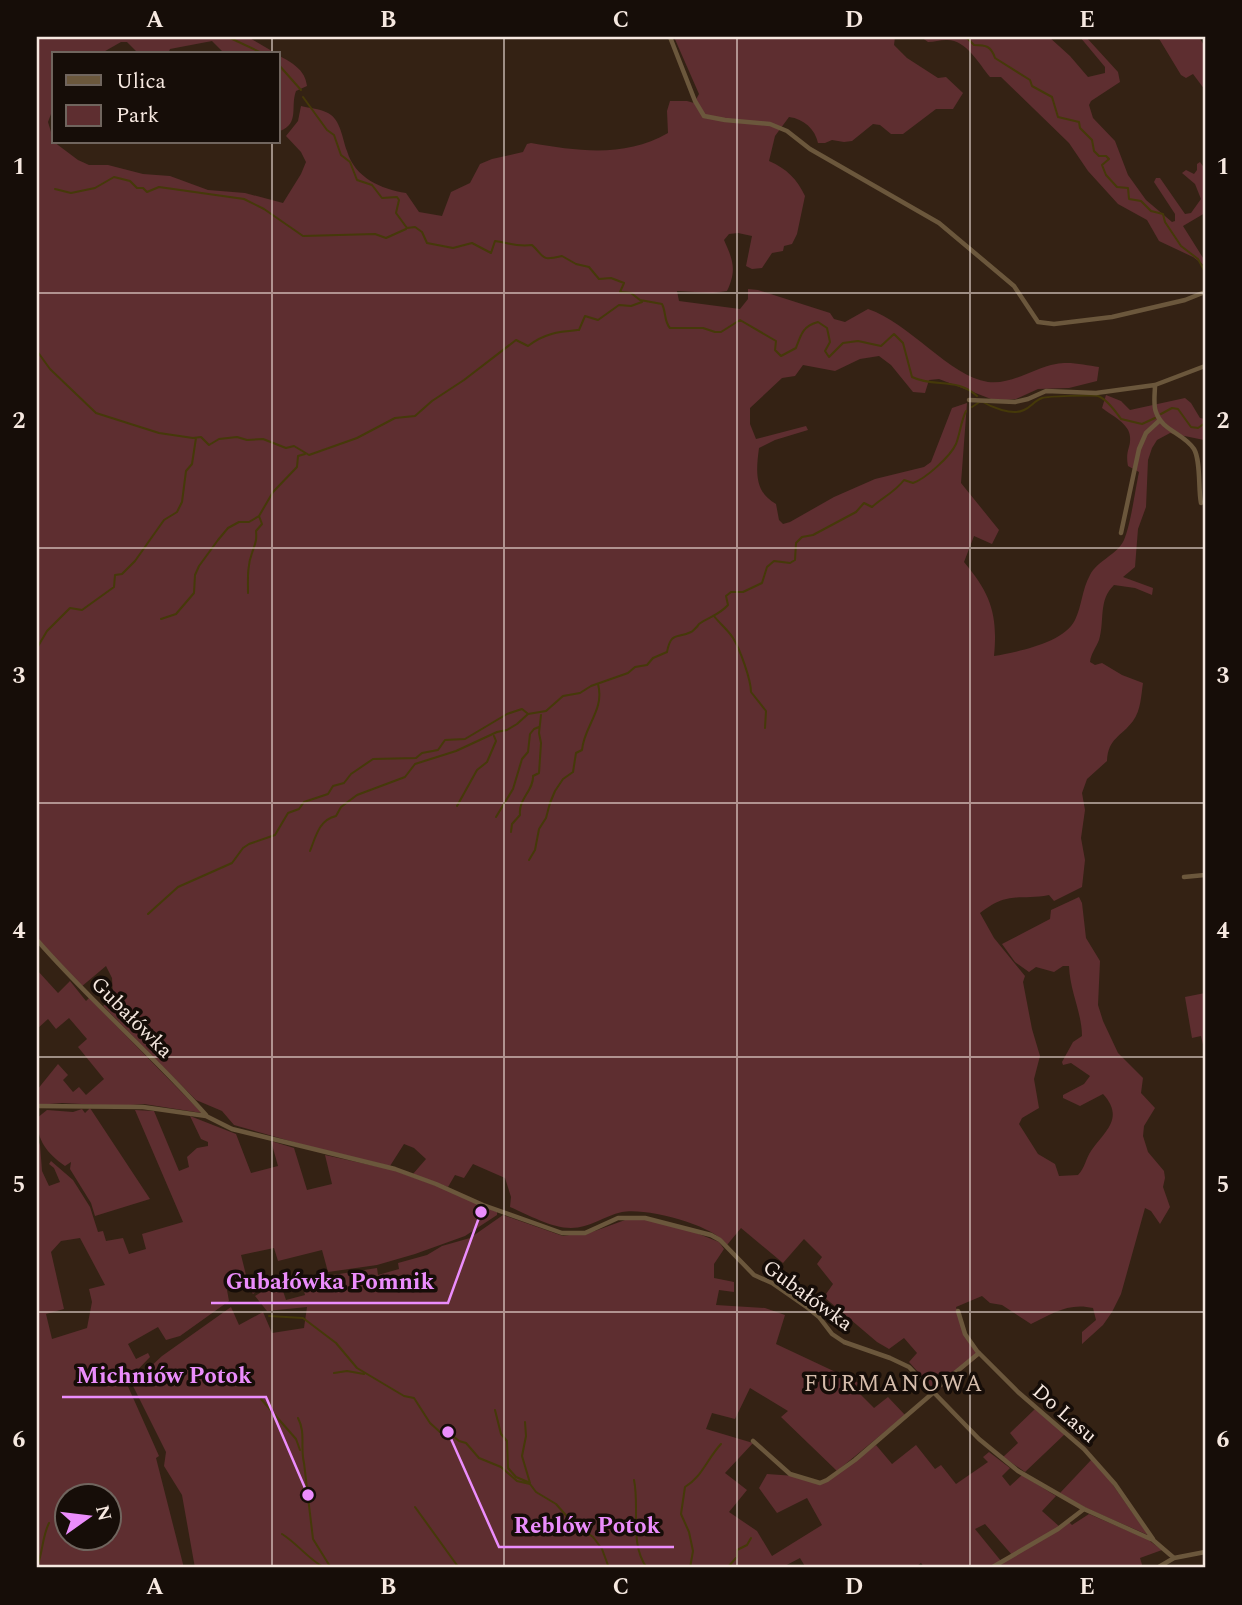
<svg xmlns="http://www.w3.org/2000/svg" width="1242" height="1605" viewBox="0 0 1242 1605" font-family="Spectral,serif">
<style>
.green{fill:#5e2e30;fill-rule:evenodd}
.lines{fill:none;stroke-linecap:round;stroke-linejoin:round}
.stream{stroke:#453909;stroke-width:2}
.street{stroke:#6b573c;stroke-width:4.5}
.grid{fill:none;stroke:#f6e8e0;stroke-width:2;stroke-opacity:0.55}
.labels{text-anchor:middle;stroke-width:7;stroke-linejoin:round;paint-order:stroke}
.street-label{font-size:21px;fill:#f6e8e0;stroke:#160d08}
.neighbourhood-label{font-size:23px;letter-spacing:2px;fill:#d6bdac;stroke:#160d08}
.leader{fill:none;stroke:#eb8dfc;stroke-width:2.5}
.callout-dot{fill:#eb8dfc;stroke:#160d08;stroke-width:2.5}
.callout-label{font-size:23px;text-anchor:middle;font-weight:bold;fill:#eb8dfc;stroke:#160d08;stroke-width:7;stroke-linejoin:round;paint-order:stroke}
.neatline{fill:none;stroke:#f6e8e0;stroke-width:2.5}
.grid-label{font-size:23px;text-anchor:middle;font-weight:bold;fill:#f6e8e0}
</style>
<rect width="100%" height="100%" fill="#342214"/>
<path class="green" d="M37,37h211l29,17h-52l-13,-13 -42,8 -2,5h-29l-12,-12h-6l-21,12h-46v52l-6,16 6,20 24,18 11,5h19l35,9 27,2 38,14 37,3 38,10 18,-29 5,-12 -5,-10 -15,-16 12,-15 3,-15c8,2 20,3 27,7 13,7 14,25 19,38 8,27 34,38 59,42l13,19 23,4 9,-24 19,-9 10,-19 12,-5 31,-7 4,-8 4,-1c47,8 94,15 137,-10l-1,-22 3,-10h17l7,2 5,-9 -25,-57h221l-1,8 13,13 31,20 8,-1 17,16 -10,16h-17l-33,25h-12l-11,-9 -7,-1 -21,17 -8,1 -12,-2 -7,3h-7c-3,-14 -14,-24 -29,-26l-14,19 -6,25c18,8 28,18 36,35l-8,38 -5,10 -8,2 -1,5 -11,2 -10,15 -10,1 -6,-3 6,-30 -14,-3 -9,1 -5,6c9,20 13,30 3,51l-14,2 -36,-2 2,10 61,8 8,-10v-10l10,1 72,23 4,6 11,3 23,-13c42,14 81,67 120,73 24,3 45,-14 68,-18 13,-3 30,1 43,3l-2,14 -28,7 -31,1 -22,10 -10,1 -15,-1 -52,-20 -10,1 -4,13 -12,-1 -22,-27 -12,-9 -19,3 -25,12 -32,-6 -8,11 -13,2 -32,30v16l6,15 50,-13 2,4 -33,10 -16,8c-3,23 -5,44 17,56l3,16 4,4 7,-2 44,-25 41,-18 49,-12 7,-5 21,-54 15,-5 -6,80 38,47 -7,14 -18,-8 -10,26c27,32 34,53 30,94 23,-4 70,-13 81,-36 7,-14 7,-31 15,-45 8,-15 27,-20 34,-35 7,-17 11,-49 15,-68l-11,-6c-3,-16 3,-18 2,-29 0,-13 -19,-22 -28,-29l4,-13 15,6 9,9 55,-12 6,5 9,15 5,1 -1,21 -34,-7 -13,7 -5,8 -4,12 -2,47 -8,22 -3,38 -12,10 30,11 -1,7 -17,-7 -21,-3c-16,15 -9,36 -15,55 -3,8 -8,13 -9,22l5,3 7,-2 20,12 21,8c-2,13 -2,27 -10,38 -12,16 -25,17 -26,40l-20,18 -5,14 3,17 -4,28 4,22 -3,27 -28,14 -5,-6c-30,6 -40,-5 -69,18l14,25 31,38 -2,6 9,47 8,27 -6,23 5,29 -17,10 -3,6 19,30 17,10 4,12 19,-1c7,-7 8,-17 13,-24 14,-20 34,-33 12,-57l-23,12 -17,-8v-3l21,-11 6,-8 -19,-13 -8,2 -1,-3 11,-20 9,-6c0,-23 -12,-44 -13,-70h-6l-9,6 -18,-5 -7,5 -14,-10 -13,-18 48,-25 1,-9 28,-13 3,6 4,35 14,23 -2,44 5,16 15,32 25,25 -2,15 14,15 -11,18 -1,10 5,16 16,19 1,7 -2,9 7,20 -10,17 -9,-13 -6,-3 -24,86 -9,18 -9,13 -21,19v-12l14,-12 -3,-12c-24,-6 -42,6 -62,16l-29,-19 -12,-2 -8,-7 -26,11 8,27 16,21 -44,37 -27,-30 8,-9 -13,-15 -15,11 -12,-7 -53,-45 9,-13 -16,-20 5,-7 -18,-18 -21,24 -42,-35 -14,17c-12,-20 -82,-38 -105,-33 -18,4 -32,16 -51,16 -20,0 -42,-13 -61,-21l1,-10 -6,-19 -32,-14 -9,14 -9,-3 -7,12 -35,-13 13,-15 -12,-11 -10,-4 -14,22 -86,-21 -70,-20 -12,-14 -26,-11 -93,-94 10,-9 -1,-19 -6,-12 -25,21 -44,-49z
M921,37h128l21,19 18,21 17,-4v-6l-25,-30h6l32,35 2,10 -29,19 -2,4 4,13 22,23 13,34 18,25 26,22 3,-1v-7l-21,-32 2,-4h4l25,36 6,-1 10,-14 -6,-15 -13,-11 4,-3 8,4 3,-4v-6l3,-2 5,7v44l-22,13 22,35v5l-12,-9 -34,-16 -12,-21 -29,-16 -30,-33 -19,-28 -68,-66h-11c-11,-13 -24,-38 -44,-37 -6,0 -12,2 -18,2z
M1158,37h41l6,10v43l-12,-16 -7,4 -5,-3z
M278,55c14,8 27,14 29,31l-11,5c-6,16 4,32 -16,40l-2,-1z
M37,970l21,23 12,-12 16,20 3,-3 113,115 -58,-9 -25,2 -57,-3 -25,2v-15l21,-26 10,11 -5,5 10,12 6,-5 7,8 18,-16 -26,-32 9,-8 -18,-21 -13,11 -8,-10 -11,10z
M1205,993v60l-4,-17 -9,2 -7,-41z
M90,1108l60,91 -55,17 -4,-13 -21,-34 1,-7 -6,4c-18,-13 -28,-25 -28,-48l10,-8 26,2 9,-3 3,4z
M135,1110l19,1 25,60 10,-4 -2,-10 10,-9 11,-2v-4l-7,-3 -11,-23 46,18 15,39 27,-7 -7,-25 23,7 13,42 25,-6 -7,-29 68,15 52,19 52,23v3l-32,21 -50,18 -38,11 -49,7 -6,-22 -44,11 -4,-13 -33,7 8,32h14l-10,7 -3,-4h-23l2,11 -49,35 -14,4 -8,-13 -30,17 8,15 12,-6 2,4 -24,25 33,74 -3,2 28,110h-147v-431l3,8 2,26 7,15 11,-4 -6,-14 -5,-4 2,-3 22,19 17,27 8,25 5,-1 3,10 17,-3 6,16 17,-5 -4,-15 41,-12zM80,1238l25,47 -16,4 3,13 -5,26 -35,11 -6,-25 18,-5 -13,-57 10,-11zM66,1496h42v42h-42z
M503,1215l60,21 32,-5 30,-11 18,-1 41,9 35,14 5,7 -10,15v14l20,4v10l-15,-2 -3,15 49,3 20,7 -9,29 83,39 -5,5 20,20 14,-11 17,18 -68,56 -56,-54 7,-6 -38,-23 -15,31 -23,-6 -6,16 47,14 -28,30 22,17 -18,22 28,19 15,25 50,-31 -15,-27 -30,15 -18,-25 8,-14 28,2 24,8 57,-39 16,19 24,-19 19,24 6,-4 15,19 32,-22 -5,-5 6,-5 21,16 -8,8 8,10 12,-11 34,21 -14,15 18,16 -48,28 -27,-31 -10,5 26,32 -13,7h-63l-4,-5 -7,5h-108l-6,-10 -19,10h-586l-13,-73 -18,-29 2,-14 -34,-68 30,-28 69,-49 8,18 24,-13 9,21 32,-5 3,-21 -40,4 -12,-15 13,-8 13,-3 5,15 19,-5 -4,-15 76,-12 1,7 21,-6 -1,-6 29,-8 15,-9 28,-8z
M1035,1409l30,25 -40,38 -22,-15 15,-14 -8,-10z
M1092,1459l14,16 42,60 -62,-27 -26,-15z
M1089,1514l58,25 15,11 -22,8 3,10h-149l75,-46 3,3z"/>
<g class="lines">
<path class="stream" d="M228,37l36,17
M966,37l8,8c12,0 17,1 21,13l35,22 2,6 20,11 6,20 21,5 1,6 12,12 2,11 5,5h7l3,3 -7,6 4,10 11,12 11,1 1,11 12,2 10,10 12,3 2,8 16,24 17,13 6,11 1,13
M278,64l23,26
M303,97l24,33 7,5 7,20 9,7 7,18 15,5 10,13 15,-1 2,3 -3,13 11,15 8,-1 7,5 5,11 26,5 19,-5 19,10 4,-12c16,2 20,6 37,4 14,13 8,16 30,11l14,8 13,3 10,12 12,-1 13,5 -4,9 11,1 9,7 22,4c4,7 2,18 8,24h33l12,4h6l19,-12 36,21 -1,9 6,6 15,-8c5,-14 7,-22 22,-26l9,6 3,14 -5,9 4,6 14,-14 15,-2 23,5 13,-12 9,9 9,34c23,11 44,0 65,19
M55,189l16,4 24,-5 19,-11 16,4 7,7h6l4,4 12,-5 85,12 20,10 39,27 72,-2 11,4 20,-9
M37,351l13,18 46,44 63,20 34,5 8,-1 8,8 10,-6 18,-2 10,3 16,-1 23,9 8,-2 15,9 48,-17 38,-20 20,-2 17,-15 32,-21 52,-40 12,6c17,-13 30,-14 51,-16l6,-14 13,4 21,-15 12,1 11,-4
M972,407l9,-6c10,6 31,15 43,9 7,-3 10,-9 18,-12 7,-2 49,-3 56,-2 9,3 18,16 23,23l21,5 13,-6
M1161,414l11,-6 6,1 13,18 7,1 7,-5
M248,593c0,-13 -1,-27 4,-40 3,-9 5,-12 4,-22l6,-7 -3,-8
M714,616c6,8 14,14 19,22 7,11 18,42 18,54l15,19 -1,17
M161,619l15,-5 18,-21 1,-18 4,-9 19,-26 10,-12 11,-6h10l10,-6 14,-24 24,-25 1,-11 7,-2
M37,648l10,-17 23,-23 12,2 32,-23 1,-12 7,-1 13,-13 29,-41 13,-8 5,-10 4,-31 6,-7 4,-26
M457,806l20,-36 10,-8 9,-21 -2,-5
M496,817l17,-28 9,-30 6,-7 2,-18 4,-5 5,-2
M511,832l1,-8 8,-9c-2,-16 14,-25 13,-39l6,-3 2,-30 -2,-10 2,-18
M310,851c6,-15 9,-31 26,-35l5,-9 16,-12 48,-18 10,-13 41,-13 41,-19 10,-2 10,-6 11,-10 18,-3 17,-15 17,-3 11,-7 37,-13 7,-6 12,-2 6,-7 14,-6c4,-21 10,-13 24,-20 1,0 7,-6 8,-8 11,-8 19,-8 29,-19l-2,-9 5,-4h12l19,-9 5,-16 7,-6 16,2 5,-3 1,-17 6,-6 11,-2 43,-23 8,-9 8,4c11,-10 23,-15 32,-27l9,3c12,-4 37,-26 43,-39 4,-10 5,-23 10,-33
M529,860l6,-10 4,-21 7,-11 4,-15 5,-12 8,-12 10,-7 3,-19 6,-3c2,-24 23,-40 16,-66
M148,914l30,-27 54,-24 11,-15 6,-4 26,-9 13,-22 11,-4 5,-7 24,-8 5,-8 11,-3 7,-9 22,-15 43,-1 6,-5 16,-3 7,-10 20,-1 42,-25 15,-5 5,4
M269,1316l34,2 33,25 21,25 47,28 10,2 16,25 10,9h8l11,9 7,2 13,15 22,9 16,14 13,3 6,8 20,12 15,17 22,16 9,12 7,19
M334,1373l13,-2 17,3
M261,1399l35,40 4,11
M495,1410l6,24 6,7 1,27 8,9 12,5
M298,1418c8,15 2,29 6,45l9,76 18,29
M525,1422l1,14 -4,20 8,27
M634,1480c6,28 -5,64 13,88
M415,1507l44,61
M282,1534c16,10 27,26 43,34
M37,1567c6,-15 5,-30 12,-44
M690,1568l3,-17 -4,-19 -8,-18 4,-27c17,-10 22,-28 36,-43
M727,1568l10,-11v-7l10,-5 4,-7"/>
<path class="street" d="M670,37l25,64 9,15 21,4 45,4 17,7 23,18 129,74 75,63 24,36 16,2 58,-7 73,-17 20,-8
M1155,385c0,8 -2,20 1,27 6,19 28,21 38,37 7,12 4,40 7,54
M969,400l46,2 13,-3 18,-8 50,2 59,-8 50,-19
M1121,533l18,-84 7,-16 14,-13
M1184,877l21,-2
M37,940c53,61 115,114 169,175
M37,1106l106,1 63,9 26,13 163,40 41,15 47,21 79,28h23l33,-15h27l66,17 9,5 34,35 18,8 36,25 11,9 13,17 12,8 46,16 19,9 70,72 39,32 66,38 69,31 21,18
M958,1311l7,23 12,17 41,41 66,57 31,35 38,55
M933,1391l46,-38
M753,1441l37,33 30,9 7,-3 28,-20 79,-68
M991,1568l67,-39 26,-20
M1157,1568l17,-10 31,-6"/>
</g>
<path class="grid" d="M272,37v17M504,37v1531M737,37v1531M970,37v1531M272,142v1426M37,293h1168M37,548h1168M37,803h1168M37,1057h1168M37,1312h1168"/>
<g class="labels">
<g class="street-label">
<text transform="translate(132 1017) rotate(45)" y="7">Gubałówka</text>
<text transform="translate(808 1295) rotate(36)" y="7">Gubałówka</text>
<text transform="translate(1065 1413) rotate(41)" y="7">Do Lasu</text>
</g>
<g class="neighbourhood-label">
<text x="894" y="1391">FURMANOWA</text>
</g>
</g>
<path class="leader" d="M481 1212L448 1303H211M308 1495L266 1397H62M448 1432L499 1547H674"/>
<g class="callout-dot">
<circle cx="481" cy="1212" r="7"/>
<circle cx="308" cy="1495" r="7"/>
<circle cx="448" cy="1432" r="7"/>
</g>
<g class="callout-label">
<text x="330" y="1289">Gubałówka Pomnik</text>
<text x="164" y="1383">Michniów Potok</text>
<text x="587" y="1533">Reblów Potok</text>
</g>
<rect width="1242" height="1605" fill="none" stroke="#160d08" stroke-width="77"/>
<rect x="52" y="52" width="228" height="91" fill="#160d08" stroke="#70655e" stroke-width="2"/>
<rect x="66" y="75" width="35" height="10" fill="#6b573c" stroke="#70655e" stroke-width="2"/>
<text x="116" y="88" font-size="21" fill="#f6e8e0">Ulica</text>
<rect x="66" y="105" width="35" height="21" fill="#5e2e30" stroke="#70655e" stroke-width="2"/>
<text x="116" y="122" font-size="21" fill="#f6e8e0">Park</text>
<g transform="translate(88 1517) rotate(76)"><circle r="33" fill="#160d08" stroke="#70655e" stroke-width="2"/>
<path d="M0-5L12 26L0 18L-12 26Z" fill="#eb8dfc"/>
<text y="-10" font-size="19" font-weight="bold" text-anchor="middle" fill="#f6e8e0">N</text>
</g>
<rect x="38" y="38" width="1166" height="1528" class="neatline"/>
<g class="grid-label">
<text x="155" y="27">A</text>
<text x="388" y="27">B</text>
<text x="621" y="27">C</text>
<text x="854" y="27">D</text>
<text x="1087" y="27">E</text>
<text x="19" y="174">1</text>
<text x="1223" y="174">1</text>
<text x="19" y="428">2</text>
<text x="1223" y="428">2</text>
<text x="19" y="683">3</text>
<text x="1223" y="683">3</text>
<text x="19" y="938">4</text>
<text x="1223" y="938">4</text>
<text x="19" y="1192">5</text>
<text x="1223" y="1192">5</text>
<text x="19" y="1447">6</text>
<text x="1223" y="1447">6</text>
<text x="155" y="1594">A</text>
<text x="388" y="1594">B</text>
<text x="621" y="1594">C</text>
<text x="854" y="1594">D</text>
<text x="1087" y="1594">E</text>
</g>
</svg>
